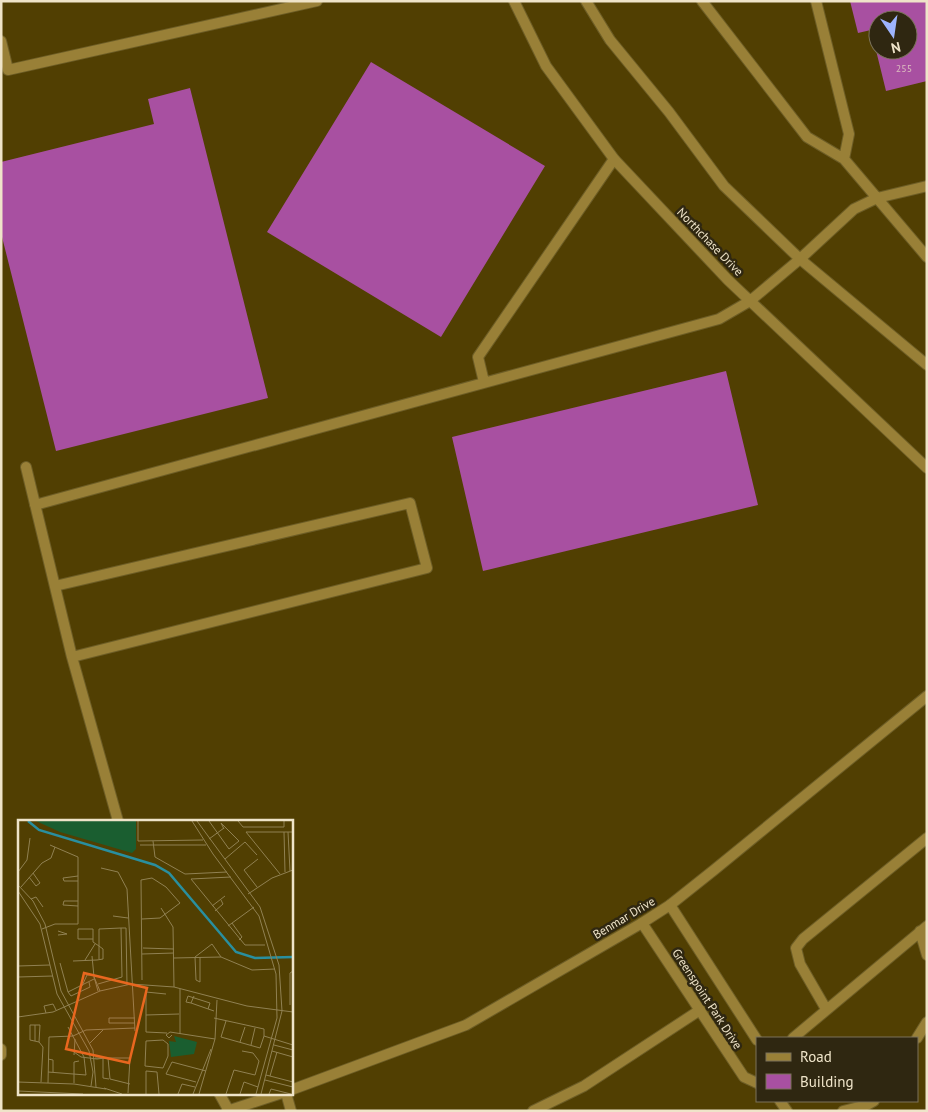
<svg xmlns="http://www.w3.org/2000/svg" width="928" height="1112" viewBox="0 0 928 1112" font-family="'PT Sans',sans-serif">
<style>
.building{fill:#a850a1;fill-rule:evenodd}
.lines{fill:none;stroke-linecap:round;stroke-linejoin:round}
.service-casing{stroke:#6d5d26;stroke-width:12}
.minor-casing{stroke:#6d5d26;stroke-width:12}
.tertiary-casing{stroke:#6d5d26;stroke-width:12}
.service{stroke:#998037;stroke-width:10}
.minor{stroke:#998037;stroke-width:10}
.tertiary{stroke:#998037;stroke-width:10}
.labels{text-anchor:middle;stroke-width:5;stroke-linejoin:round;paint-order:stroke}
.number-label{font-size:10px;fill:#ddbfbf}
.street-label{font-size:12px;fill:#efe4c9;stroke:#2f2711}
.inset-river{fill:none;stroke:#298f9f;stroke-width:2.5}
.inset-road{fill:none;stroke:#908152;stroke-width:1}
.view{fill:#e9671f;fill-opacity:0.15;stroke:#e9671f;stroke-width:2.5}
.inset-edge{fill:none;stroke:#efe4c9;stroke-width:2.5}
</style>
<rect width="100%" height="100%" fill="#513f02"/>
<path class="building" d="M850,1h77v80l-41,10 -15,-61 -13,3zM878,20h30v30h-30z
M371,62l174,104 -104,171 -174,-105z
M190,88l78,310 -212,53 -55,-218v-71l153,-38 -6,-25z
M726,371l32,134 -275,66 -31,-134z"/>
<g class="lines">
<g class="service-casing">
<path id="service" d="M702,1l105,136 37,22 83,98
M816,1l33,133 -5,25
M1,41l7,29 309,-69
M800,259l54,-50 23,-11 50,-12
M484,382l-6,-25 136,-198
M26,467l46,190 46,164
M35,505l684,-186 31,-18
M55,586l355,-83 17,65 -355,89
M920,931l7,24
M826,1009l-26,-45 -4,-16 7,-9 124,-101
M793,1038l134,-112
M917,1038l10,-16
M1,1049v6
M219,1093l10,18
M286,1093l5,18
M533,1111l51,-25 116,-76
M843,1111l24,-6 7,-4"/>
</g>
<g class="minor-casing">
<path id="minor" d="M670,905l87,135
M642,923l102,154 13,6
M780,1101l7,10"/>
</g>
<g class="tertiary-casing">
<path id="tertiary" d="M514,1l32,65 68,93 114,121 199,188
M586,1l24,39 59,72 55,74 76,73 127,106
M750,301l50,-42
M291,1090l175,-65 176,-102 28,-18 44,-35 213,-174
M227,1111l55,-18"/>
</g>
<use href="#service" class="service"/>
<use href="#minor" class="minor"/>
<use href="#tertiary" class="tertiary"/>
</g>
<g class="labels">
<g class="number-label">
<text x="904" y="72">255</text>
</g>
<g class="street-label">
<text transform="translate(710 242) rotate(46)" y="4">Northchase Drive</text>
<text transform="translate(624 918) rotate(-31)" y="4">Benmar Drive</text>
<text transform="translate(707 999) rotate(57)" y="4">Greenspoint Park Drive</text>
</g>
</g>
<g transform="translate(18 820)">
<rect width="275" height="275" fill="#513f02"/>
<path d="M18,1h100v28l-4,4 -72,-21zM156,216l23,6 -3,12 -23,3 -2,-16 7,1z" fill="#1a5e30"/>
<path class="inset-river" d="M10,1l11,9 116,35 14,8 67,79 19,6 38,-1"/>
<path class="inset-road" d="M120,1v20l65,-1M174,1l21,33 46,62 17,58 1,44 -21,76M179,1l63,86 19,58 3,46 -21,83M191,1l20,28 10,-8 -18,-18 3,6M220,1l5,6h41v-6M228,12l34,42M228,12h47M266,12l1,40M270,12l2,39M191,19l15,-11M135,21l2,16 30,17 42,-2M122,25h66M207,39l20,-17 12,13M83,48l17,4 9,17 8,142M0,52l9,-12 3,-22M60,56l-15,2 1,3h14M11,57l7,9 4,-3 -7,-10M213,57l-40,2 54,66h20M0,65l15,16 12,23 16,67 32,59 3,37M3,67l21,-24 9,-5 4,-11M239,67l-13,-17 14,-11M0,71l22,33 17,70 32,57 4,21 -2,14M230,74l24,-16 21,-8M13,79l5,-2 7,10M60,81h-14l-1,4 15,1M194,86l13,-10M143,88l12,19 1,60M197,91l8,-7 -2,-4M95,96l15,2M214,103l10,14 -3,3M210,106l26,-19M24,109l13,-5h23v-67l-28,-12M40,111l9,3 -9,1M75,119h-15v-10h15v13l6,4M81,126v-17l22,-1M125,128l31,1M124,134l32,-1M74,136l2,21M182,137v25l-4,-2 -1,-23 17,-13 9,13 31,13 23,-1M156,138l47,-1M67,140l10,-16M55,141l24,-1 6,-1v-10l-4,-3v13M42,143l8,29 26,-13M0,146l32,-1M0,157l35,-1M124,160l-1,-100 11,-2 14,9 14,16 -20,15 -18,1M80,164l24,-7 -1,-49h5l1,57M64,166l5,-11h6M80,171l-4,-14 6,14M50,172l3,4 19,-9 -1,-5M148,174l-20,-2v40l21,1M176,176l-3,7 23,8M173,183l-5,-1 2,-6 22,7 -2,6M272,185v-32l3,-2M28,193l-2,-7 9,-2 3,6M128,195l33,-1M0,197l35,-5 47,-21 31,-7 43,3 73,19 46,6M117,198h-26v5h26M196,198l50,11v7l29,9M208,201l-5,16 39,11 4,-12M162,214v-45M154,215l-3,3 -3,-3 4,-3 45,7M145,220l5,4v12l-5,12 -18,-2 1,-25zM17,221v-16M21,222l1,-17h-10v15l9,2 4,5 -2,35M222,222l5,-15M72,223l13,-13M233,225l4,-17M256,225l19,5M224,231l11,2 6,8M254,231l21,6M56,232l7,5 16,2 8,-1h-10M56,235l1,-16M87,238h25l-2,35M90,238l2,21 20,5M30,239l5,1v12M85,239v19l6,1M30,252l38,3 -2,-18 -16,-30M248,255l27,7M252,256l7,-24M247,260l28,7M0,262l56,2 32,5M178,262l-30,-8 6,-12 34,9M30,263l1,-46 24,-1 13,-6 49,-2M56,263v-21l5,-1M86,268l18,6M0,271l65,3M128,274v-23l11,1 2,22M160,274l4,-10 13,3M175,274l18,-45M181,274l16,-55 2,-39M208,274l8,-24 21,5 4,-14M222,274l4,-12 14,5M251,274l2,-5 20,5"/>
<path class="view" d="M66,153l63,15 -18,75 -63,-14z"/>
<rect width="275" height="275" class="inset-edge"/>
</g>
<rect width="928" height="1112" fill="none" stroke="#efe4c9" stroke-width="5"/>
<rect x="756" y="1037" width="162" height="65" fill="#2f2711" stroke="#7c735b"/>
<rect x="766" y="1053" width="25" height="8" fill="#998037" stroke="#7c735b"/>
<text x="800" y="1062" font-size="15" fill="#efe4c9">Road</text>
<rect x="766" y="1074" width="25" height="15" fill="#a850a1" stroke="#7c735b"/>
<text x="800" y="1087" font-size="15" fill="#efe4c9">Building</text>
<g transform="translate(893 35) rotate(167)"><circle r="24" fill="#2f2711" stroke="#7c735b"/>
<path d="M0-4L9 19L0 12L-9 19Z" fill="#9db4fd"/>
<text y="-8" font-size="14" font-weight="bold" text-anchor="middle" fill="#efe4c9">N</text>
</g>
</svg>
